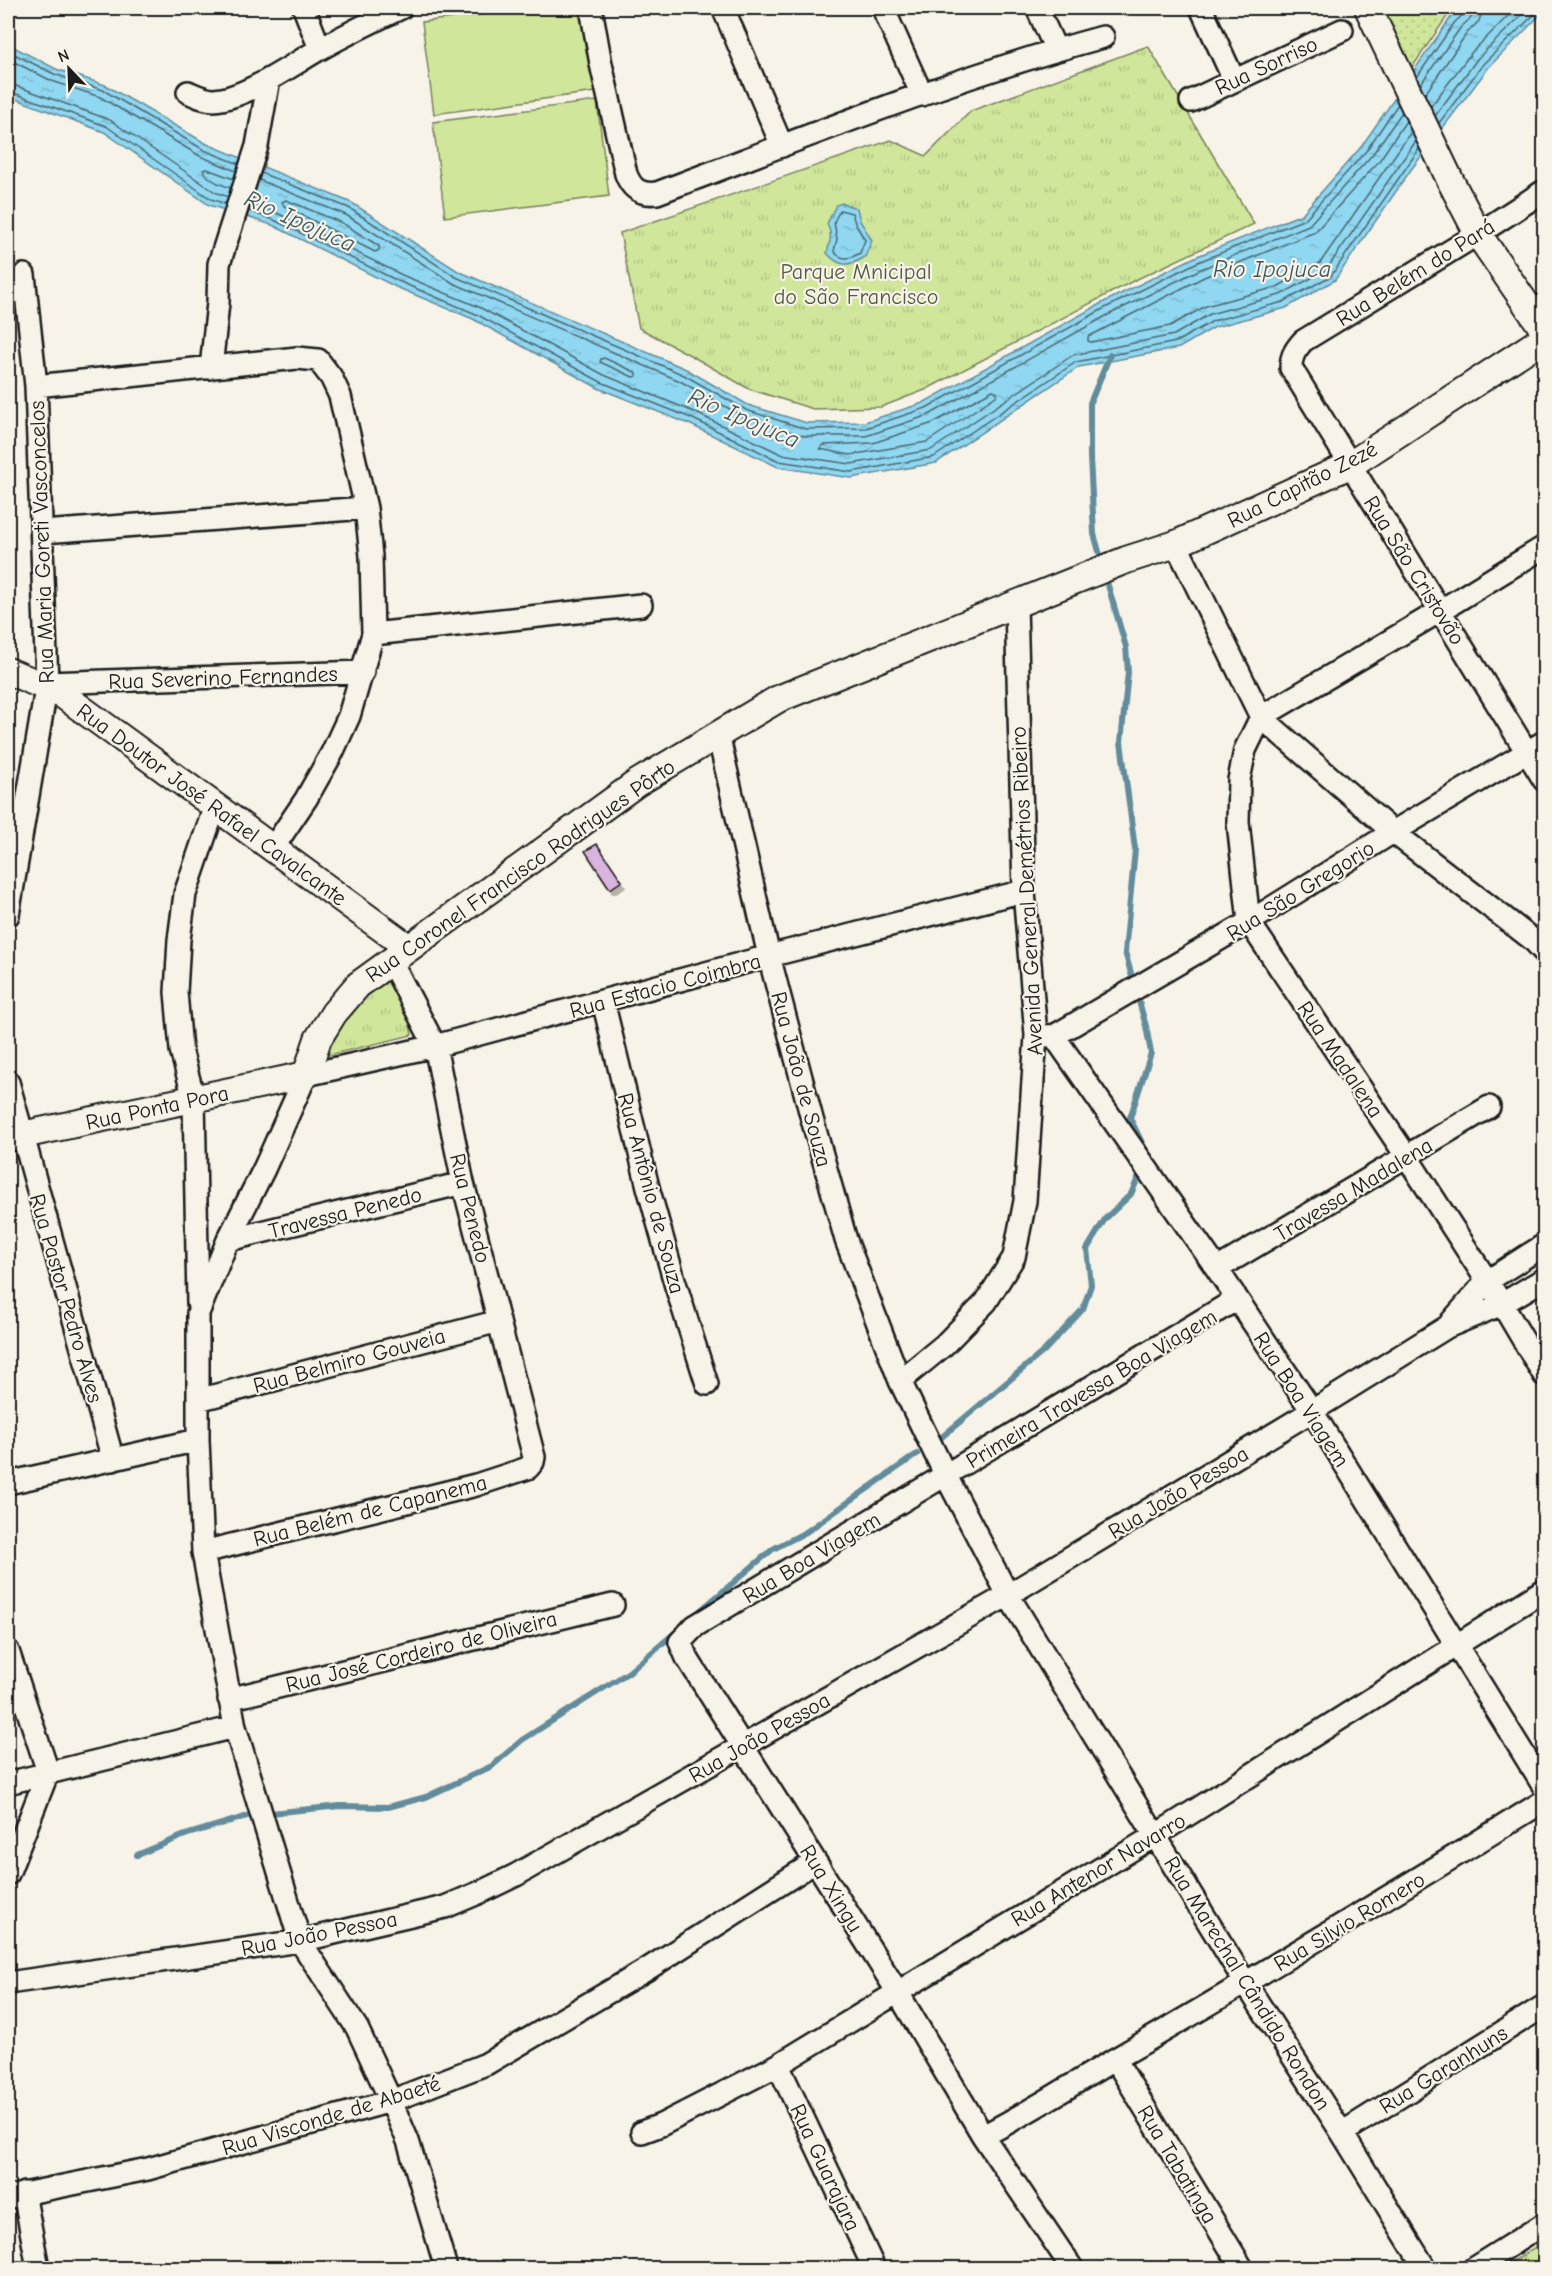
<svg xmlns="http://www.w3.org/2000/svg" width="1552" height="2276" viewBox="0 0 1552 2276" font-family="'Comic Neue',sans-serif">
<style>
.grass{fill:url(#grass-dots);stroke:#76815b;stroke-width:1.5}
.park{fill:url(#park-tufts);stroke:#76815b;stroke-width:1.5}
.pitch{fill:#d0e69a;stroke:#76815b;stroke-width:1.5}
.water{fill:url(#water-ripples);stroke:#628c9c;stroke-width:1.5}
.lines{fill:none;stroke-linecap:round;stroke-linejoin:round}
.shore{stroke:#4a6771;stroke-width:1.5}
.stream{stroke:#628c9c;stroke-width:6}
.building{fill:#d9b4de;stroke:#1c1c1c;stroke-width:1.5;filter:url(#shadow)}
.minor-casing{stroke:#1c1c1c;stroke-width:26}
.tertiary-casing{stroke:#1c1c1c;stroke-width:30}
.minor{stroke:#f7f3e8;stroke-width:21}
.tertiary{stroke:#f7f3e8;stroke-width:26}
.labels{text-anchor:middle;stroke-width:4.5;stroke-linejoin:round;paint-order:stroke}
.street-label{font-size:22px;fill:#1c1c1c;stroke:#f7f3e8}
.park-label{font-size:22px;fill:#525942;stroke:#f7f3e8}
.water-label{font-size:24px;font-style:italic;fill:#3f545c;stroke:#f7f3e8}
</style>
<defs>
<pattern id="grass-dots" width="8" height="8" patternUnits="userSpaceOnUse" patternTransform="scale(1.5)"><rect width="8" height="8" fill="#d0e69a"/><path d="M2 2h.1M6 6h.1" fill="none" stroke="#b2c584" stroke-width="1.8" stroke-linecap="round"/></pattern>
<pattern id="park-tufts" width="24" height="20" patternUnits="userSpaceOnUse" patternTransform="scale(1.5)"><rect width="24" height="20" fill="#d0e69a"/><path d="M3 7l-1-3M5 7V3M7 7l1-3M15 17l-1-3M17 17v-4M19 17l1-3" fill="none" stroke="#b2c584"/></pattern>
<pattern id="water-ripples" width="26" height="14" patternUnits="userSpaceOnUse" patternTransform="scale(1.5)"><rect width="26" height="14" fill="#90d7f1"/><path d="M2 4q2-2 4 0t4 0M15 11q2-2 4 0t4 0" fill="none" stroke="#7cb8ce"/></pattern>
<filter id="shadow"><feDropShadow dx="3.5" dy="6" stdDeviation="0" flood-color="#0004"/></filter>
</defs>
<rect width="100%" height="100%" fill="#f7f3e8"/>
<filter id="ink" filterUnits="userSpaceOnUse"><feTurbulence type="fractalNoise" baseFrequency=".0167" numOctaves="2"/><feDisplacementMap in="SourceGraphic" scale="12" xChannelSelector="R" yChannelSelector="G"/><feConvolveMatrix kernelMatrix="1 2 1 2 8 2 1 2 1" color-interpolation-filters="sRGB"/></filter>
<g filter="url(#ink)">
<path class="grass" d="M1380,8h77l-9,7 -39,57z"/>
<path class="park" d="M1148,46l106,178 -121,57 -208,109 -44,17 -68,2 -64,-20 -59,-34 -51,-27 -19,-95 271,-93 35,16 45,-45z
M398,959l14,76 -95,23 17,-38z
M1544,2243v25h-43z"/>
<path class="pitch" d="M531,8h53l11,84 -161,22 -12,-92z
M597,101l12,95 -164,21 -12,-95z"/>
<path class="water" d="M1463,8h81v3l-55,56 -79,104 -75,109 -49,28 -71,19 -36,21 -100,19 -143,96 -85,15 -73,-11 -89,-43 -91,-36 -125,-69 -77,-32 -124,-62 -63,-20 -105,-73 -96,-36v-52l48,25 49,16 102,59 145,59 106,68 228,98 62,36 59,18 58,-1 58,-19 177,-99 95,-47 107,-43 59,-67 90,-130z
M842,203l15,5 3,13 12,19 -7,17c-16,10 -26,10 -38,-4 3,-12 6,-18 0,-29l9,-19z"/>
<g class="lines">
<path class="shore" d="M8,51l46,23 49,16 101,60 35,14
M8,59l44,22 48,16 100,59 36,15
M1417,77l38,-55 10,-9 1,-5
M8,83l102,37 105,72 13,5
M1420,85l41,-58 10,-9 2,-10
M8,91l98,35 105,73 15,5
M1425,94l42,-61 12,-12 4,-13
M1431,106l41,-54 44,-44
M1435,116l43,-58 51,-50
M1406,121l-27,40 -64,71 -111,45 -116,60v4l3,1 79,-16 36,-20 71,-19 43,-24 91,-131
M1439,123l45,-60 57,-55
M261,173l88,35 107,69 228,98 62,35 60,19 60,-1 60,-20 177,-99 95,-47 107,-43 61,-68 32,-47
M259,180l87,35 107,68 227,98 64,36 61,19h61l63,-21 177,-99 95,-47 108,-44 63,-70 30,-43
M231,188c-10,-3 -23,-8 -28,-18l4,-1 27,10
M286,200l56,23 37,23v4l-4,2 -91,-46 -2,-4z
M251,204l26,9 125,62 77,32 125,68 90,37 87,42 70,10 80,-14 142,-95 101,-20 36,-21 70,-19 46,-25 90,-129
M840,210l12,3 3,10 10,17 -5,13c-10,6 -19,8 -26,-2l3,-12 -3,-17z
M249,211l25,9 124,61 78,33 125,68 90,36 88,43 72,11 83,-15 142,-95 100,-20 37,-21 70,-19 48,-26 88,-127
M604,358l31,14 2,4 -4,1 -33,-15 1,-3z
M993,390l4,2 -1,4 -69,46 -77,13 -30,-6 3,-4 50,-2 60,-20z"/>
<path class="stream" d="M1102,562l-8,-28 -4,-77v-54l20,-48
M1105,575l21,72 2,25 -7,70 14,107 -10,103 21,74 5,27 -21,65 18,37
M937,1441l107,-90 39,-42 8,-24 -4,-36 18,-30 26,-25 11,-25
M695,1615l78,-66 33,-17 111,-78
M137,1855l48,-20 66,-20 89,-9 48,1 38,-10 66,-31 30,-26 107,-68 49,-42"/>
</g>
<path class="building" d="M597,844l25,37 -12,8 -25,-38z"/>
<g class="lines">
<g class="minor-casing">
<path id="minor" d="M304,8l16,41
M591,8l10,56 25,110c6,16 15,21 31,19 147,-55 294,-115 446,-156
M723,8l59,138
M883,8l39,87
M1037,8l19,42
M1201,8l33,72
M188,92c9,4 17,8 26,8 30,-1 78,-35 104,-50 27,-15 55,-29 83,-42
M1191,101l151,-71
M1544,191l-66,43 -175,107c-8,9 -12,15 -12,27l253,412
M211,368l7,-65 1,-39 38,-118 12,-67
M36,386l261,-28 21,2 13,17 9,19 26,112 5,48 2,78 -24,82 -17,37 -26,46 -33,49
M43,532l323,-24
M1176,544l85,173 132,115 140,108 11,12
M373,634l268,-29
M47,683l316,-11
M1261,717l-16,33 -6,30 -1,42 11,100 158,235 95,147 42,71
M1261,717l179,-106 104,-64
M718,734l51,222 43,163 34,121 54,141 46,95 62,119 238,389 96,149 83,135
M8,915l39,-232 -11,-297 -12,-111
M603,1001l45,186 27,96 32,101
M1036,1035l18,1 163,233 95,142 232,376
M1054,1036l195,-114 144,-90 151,-90
M8,1082l105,378
M228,1240l235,-57
M1217,1269l272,-162
M1237,1299l-542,327 -15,16 7,16 210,333 86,145c49,-25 94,-55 141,-82 142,-82 281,-167 420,-253
M198,1303l-4,-204 -13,-49 -5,-58 3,-52 6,-46 30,-88
M1451,1322l35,-40 58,-37
M900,1381l44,-36 42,-43 28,-45 11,-56 11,-166 -12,-144 -8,-286
M198,1400l301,-79
M8,1483l190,-43
M203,1552l273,-67 52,-17 5,-6 1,-5 -71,-274 -28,-137 -44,-85
M8,1651l40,121 -40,102
M229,1699l384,-94
M8,1783l227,-56
M8,1983l292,-42 145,-34 38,-16 33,-16 492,-280 304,-184 135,-84 55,-23 42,-25
M1115,2059l127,209
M778,2065l96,203
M642,2132l19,-7 117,-60 378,-230 388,-245
M1342,2133l202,-127
M983,2136l89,132
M24,2193l14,75
M8,2197l140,-28 243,-68 95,-37 160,-94 169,-108
M446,2268l-38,-127 -17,-40 -34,-73 -57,-87 -65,-214 -32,-175 -5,-112v-127l30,-73 36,-71 42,-94 129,-29 334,-90 255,-65
M1474,2268l70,-44"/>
</g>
<g class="tertiary-casing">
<path id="tertiary" d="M1368,8l83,174 27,52 66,96
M8,671l52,22 349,255
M8,1138l298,-63 12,-36 16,-26 24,-28 279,-202 141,-84 348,-139 50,-16 174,-79 194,-127"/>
</g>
<use href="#minor" class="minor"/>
<use href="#tertiary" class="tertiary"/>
</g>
</g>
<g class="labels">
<g class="street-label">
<text transform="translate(1266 65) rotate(-25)" y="8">Rua Sorriso</text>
<text transform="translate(1415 272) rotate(-32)" y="8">Rua Belém do Pará</text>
<text transform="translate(1302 484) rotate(-27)" y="8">Rua Capitão Zezé</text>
<text transform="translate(41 542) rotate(-92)" y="8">Rua Maria Goreti Vasconcelos</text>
<text transform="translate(1415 570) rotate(58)" y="8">Rua São Cristovão</text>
<text transform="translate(223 677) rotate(-2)" y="8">Rua Severino Fernandes</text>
<text transform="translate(212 804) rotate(36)" y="8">Rua Doutor José Rafael Cavalcante</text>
<text transform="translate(520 870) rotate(-35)" y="8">Rua Coronel Francisco Rodrigues Pôrto</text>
<text transform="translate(1300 890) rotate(-32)" y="8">Rua São Gregorio</text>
<text transform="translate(1026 891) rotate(-93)" y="8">Avenida General Demétrios Ribeiro</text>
<text transform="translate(665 985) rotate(-15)" y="8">Rua Estacio Coimbra</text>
<text transform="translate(1341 1059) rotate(56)" y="8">Rua Madalena</text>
<text transform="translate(802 1079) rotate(75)" y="8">Rua João de Souza</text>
<text transform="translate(157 1107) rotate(-12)" y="8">Rua Ponta Pora</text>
<text transform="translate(1353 1189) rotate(-31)" y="8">Travessa Madalena</text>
<text transform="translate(652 1193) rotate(75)" y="8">Rua Antônio de Souza</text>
<text transform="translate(471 1208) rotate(76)" y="8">Rua Penedo</text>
<text transform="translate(345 1212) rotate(-14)" y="8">Travessa Penedo</text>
<text transform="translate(67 1298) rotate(74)" y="8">Rua Pastor Pedro Alves</text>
<text transform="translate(349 1360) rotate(-15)" y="8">Rua Belmiro Gouveia</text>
<text transform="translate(1091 1388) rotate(-31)" y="8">Primeira Travessa Boa Viagem</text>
<text transform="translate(1302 1399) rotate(57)" y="8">Rua Boa Viagem</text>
<text transform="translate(1178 1492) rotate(-31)" y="8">Rua João Pessoa</text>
<text transform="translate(370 1510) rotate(-14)" y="8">Rua Belém de Capanema</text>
<text transform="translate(811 1557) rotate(-31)" y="8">Rua Boa Viagem</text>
<text transform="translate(421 1651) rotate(-14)" y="8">Rua José Cordeiro de Oliveira</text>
<text transform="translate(759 1737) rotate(-30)" y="8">Rua João Pessoa</text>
<text transform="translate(1098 1869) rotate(-31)" y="8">Rua Antenor Navarro</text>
<text transform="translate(832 1888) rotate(58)" y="8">Rua Xingu</text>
<text transform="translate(1349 1921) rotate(-31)" y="8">Rua Silvio Romero</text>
<text transform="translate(319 1933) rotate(-11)" y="8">Rua João Pessoa</text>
<text transform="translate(1248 1983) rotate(58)" y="8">Rua Marechal Cândido Rondon</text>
<text transform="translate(1443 2069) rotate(-32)" y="8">Rua Garanhuns</text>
<text transform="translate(331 2115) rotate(-17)" y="8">Rua Visconde de Abaeté</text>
<text transform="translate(1178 2164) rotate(59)" y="8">Rua Tabatinga</text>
<text transform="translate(826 2167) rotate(65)" y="8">Rua Guarajara</text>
</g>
<g class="park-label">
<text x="856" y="279">Parque Mnicipal<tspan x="856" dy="25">do São Francisco</tspan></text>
</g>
<g class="water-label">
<text transform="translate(300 221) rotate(24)" y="8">Rio Ipojuca</text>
<text x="1272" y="277">Rio Ipojuca</text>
<text transform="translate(744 418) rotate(23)" y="8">Rio Ipojuca</text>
</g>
</g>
<rect width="1552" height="2276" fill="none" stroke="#f7f3e8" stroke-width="30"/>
<rect x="15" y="15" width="1522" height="2246" fill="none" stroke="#1c1c1c" stroke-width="2" filter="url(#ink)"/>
<g transform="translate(69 69) rotate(337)" stroke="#f7f3e8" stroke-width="4.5" paint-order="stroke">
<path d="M0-4.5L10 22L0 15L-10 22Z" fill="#1c1c1c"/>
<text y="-9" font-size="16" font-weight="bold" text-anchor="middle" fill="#1c1c1c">N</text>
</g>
</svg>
